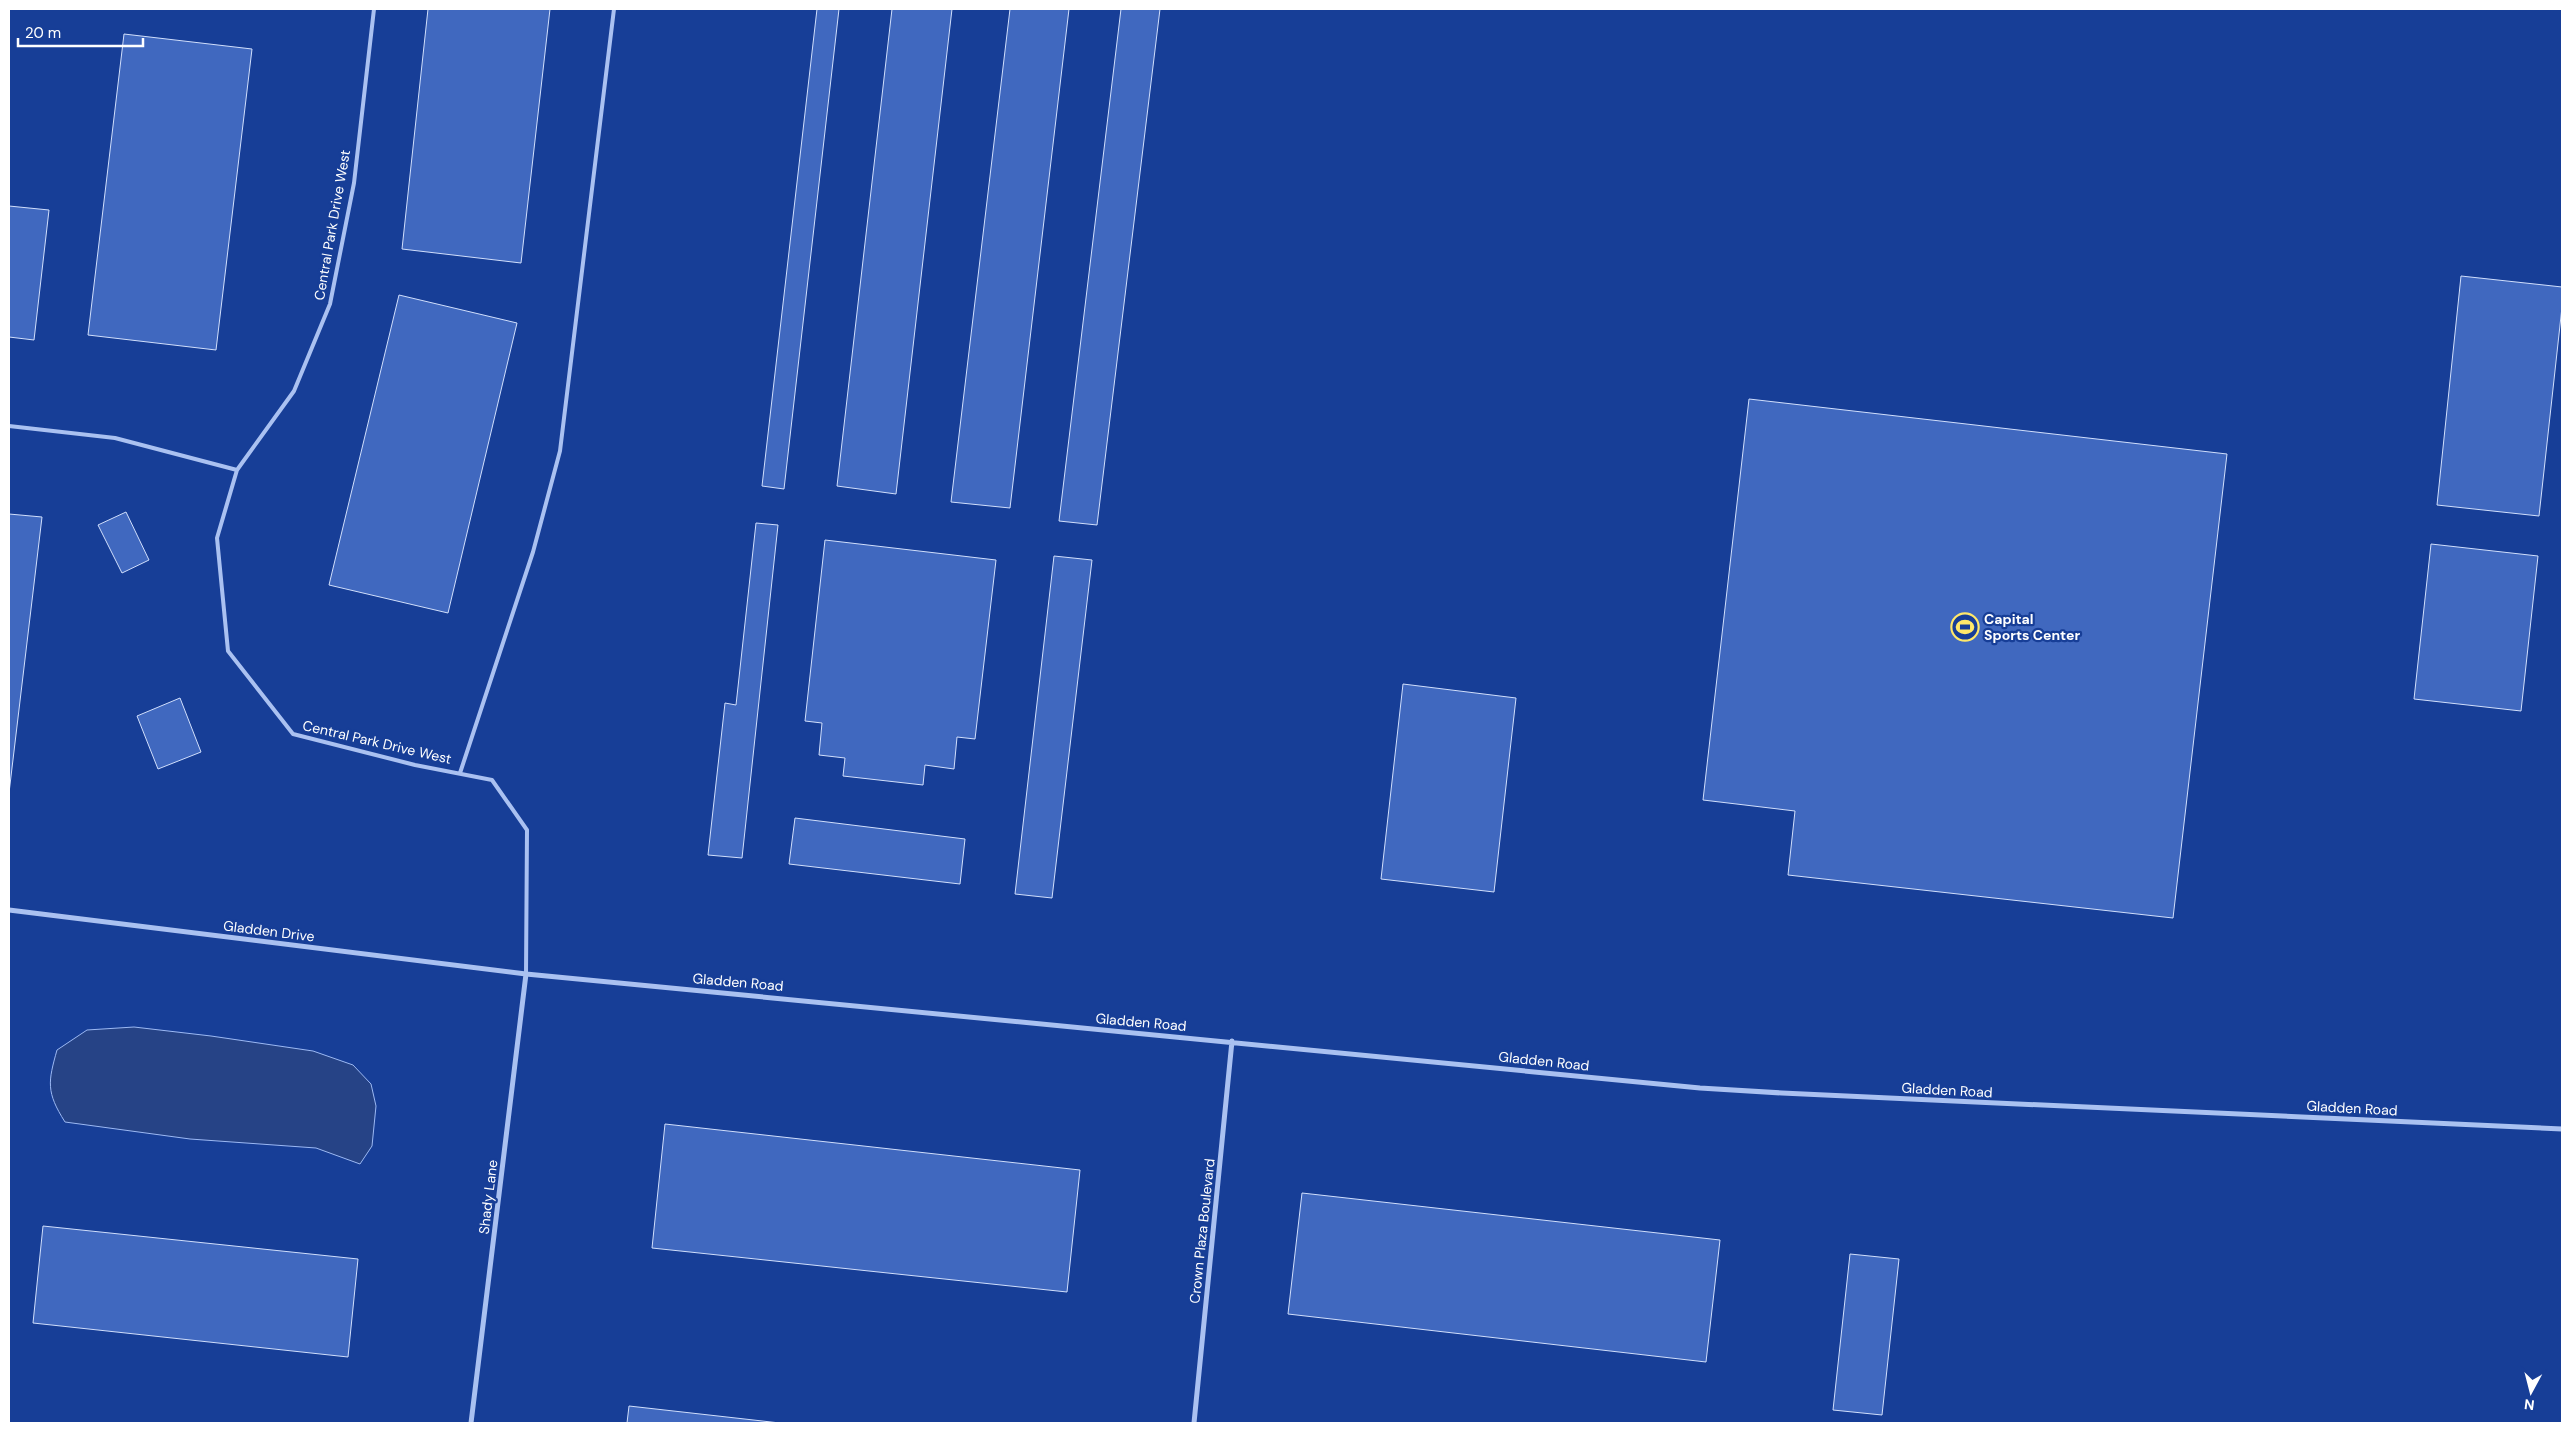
<svg xmlns="http://www.w3.org/2000/svg" width="2571" height="1432" viewBox="0 0 2571 1432" font-family="'DM Sans',sans-serif">
<style>
.water{fill:#264386;stroke:#9cb9f4}
.building{fill:#4068bf;stroke:#d1dffc}
.lines{fill:none;stroke-linecap:round;stroke-linejoin:round}
.lane{stroke:#aac1f1;stroke-width:4}
.street{stroke:#aac1f1;stroke-width:5}
.labels{text-anchor:middle;stroke-width:4.5;stroke-linejoin:round;paint-order:stroke}
.street-label{font-size:14px;fill:#fff;stroke:#173e97}
.poi-label{font-size:14px;font-weight:bold;fill:#fff;stroke:#173e97;text-anchor:start}
</style>
<rect width="100%" height="100%" fill="#173e97"/>
<path class="water" d="M134,1027l77,9 102,15 40,14 18,19 5,22 -4,40 -12,18 -44,-16 -126,-9 -125,-17c-19,-30 -17,-40 -8,-72l30,-20z"/>
<path class="building" d="M428,9h122l-29,254 -119,-14z
M817,9h22l-55,480 -22,-3z
M892,9h60l-56,485 -59,-8z
M1010,9h59l-59,499 -59,-6z
M1121,9h39l-63,516 -38,-4z
M124,34l128,15 -36,301 -128,-15z
M9,206l40,4 -15,130 -25,-3z
M2461,276l101,11v20l-23,209 -102,-11z
M399,295l118,28 -69,290 -119,-28z
M1749,399l478,55 -54,464 -385,-43 7,-64 -92,-11z
M126,512l23,48 -27,13 -24,-48z
M9,514l33,3 -33,276z
M756,523l22,2 -36,333 -34,-3 17,-152 11,2z
M825,540l171,20 -21,179 -18,-2 -3,32 -29,-4 -2,20 -80,-9 2,-18 -26,-3 3,-32 -17,-2z
M2431,544l107,12 -17,155 -107,-12z
M1054,556l38,4 -40,338 -37,-4z
M1403,684l113,14 -22,194 -113,-13z
M180,698l21,54 -43,17 -21,-53z
M795,818l170,21 -5,45 -171,-20z
M665,1124l415,46 -13,122 -415,-44z
M1302,1193l418,47 -14,122 -418,-48z
M43,1226l315,33 -10,98 -315,-34z
M1850,1254l49,5 -17,156 -49,-5z
M629,1406l151,17h-153z"/>
<g class="lines">
<path class="lane" d="M374,9l-20,174 -24,121 -36,87 -57,79 -20,68 11,113 65,83 122,31 77,15 35,50 -1,144
M9,426l106,12 122,32
M460,773l73,-221 27,-101 54,-442"/>
<path class="street" d="M9,910l517,64 1174,114 82,5 780,36
M471,1423l55,-449
M1194,1423l38,-382"/>
</g>
<defs>
<g id="stadium-ring" transform="scale(1.4375)"><circle r="9.5" fill="#173e97" stroke="#ffe86a" stroke-width="1.5"/><path d="M0-5a6.5 5 0 1 0 0 10a6.5 5 0 1 0 0-10ZM-3.5-1.8h7v3.6h-7Z" fill="#ffe86a"/></g>
</defs>
<g fill-rule="evenodd">
<use href="#stadium-ring" x="1965" y="627"/>
</g>
<g class="labels">
<g class="street-label">
<text transform="translate(332 225) rotate(-80)" y="5">Central Park Drive West</text>
<text transform="translate(377 742) rotate(13)" y="5">Central Park Drive West</text>
<text transform="translate(269 931) rotate(7)" y="5">Gladden Drive</text>
<text transform="translate(738 982) rotate(5)" y="5">Gladden Road</text>
<text transform="translate(1141 1022) rotate(5)" y="5">Gladden Road</text>
<text transform="translate(1544 1061) rotate(6)" y="5">Gladden Road</text>
<text transform="translate(1947 1090) rotate(3)" y="5">Gladden Road</text>
<text transform="translate(2352 1108) rotate(3)" y="5">Gladden Road</text>
<text transform="translate(488 1197) rotate(-83)" y="5">Shady Lane</text>
<text transform="translate(1202 1231) rotate(-84)" y="5">Crown Plaza Boulevard</text>
</g>
<g class="poi-label">
<text x="1984" y="624">Capital<tspan x="1984" dy="16">Sports Center</tspan></text>
</g>
</g>
<rect width="2571" height="1432" fill="none" stroke="#ffffff" stroke-width="20"/>
<g transform="translate(2531 1392) rotate(187)" stroke="#173e97" stroke-width="4" paint-order="stroke">
<path d="M0-4L9 19L0 12L-9 19Z" fill="#ffffff"/>
<text y="-8" font-size="14" font-weight="bold" text-anchor="middle" fill="#ffffff">N</text>
</g>
<path d="M18 38v8h125v-8" fill="none" stroke="#ffffff" stroke-width="2.5"/>
<text x="25" y="38" font-size="15" fill="#ffffff" stroke="#173e97" stroke-width="4" paint-order="stroke">20 m</text>
</svg>
